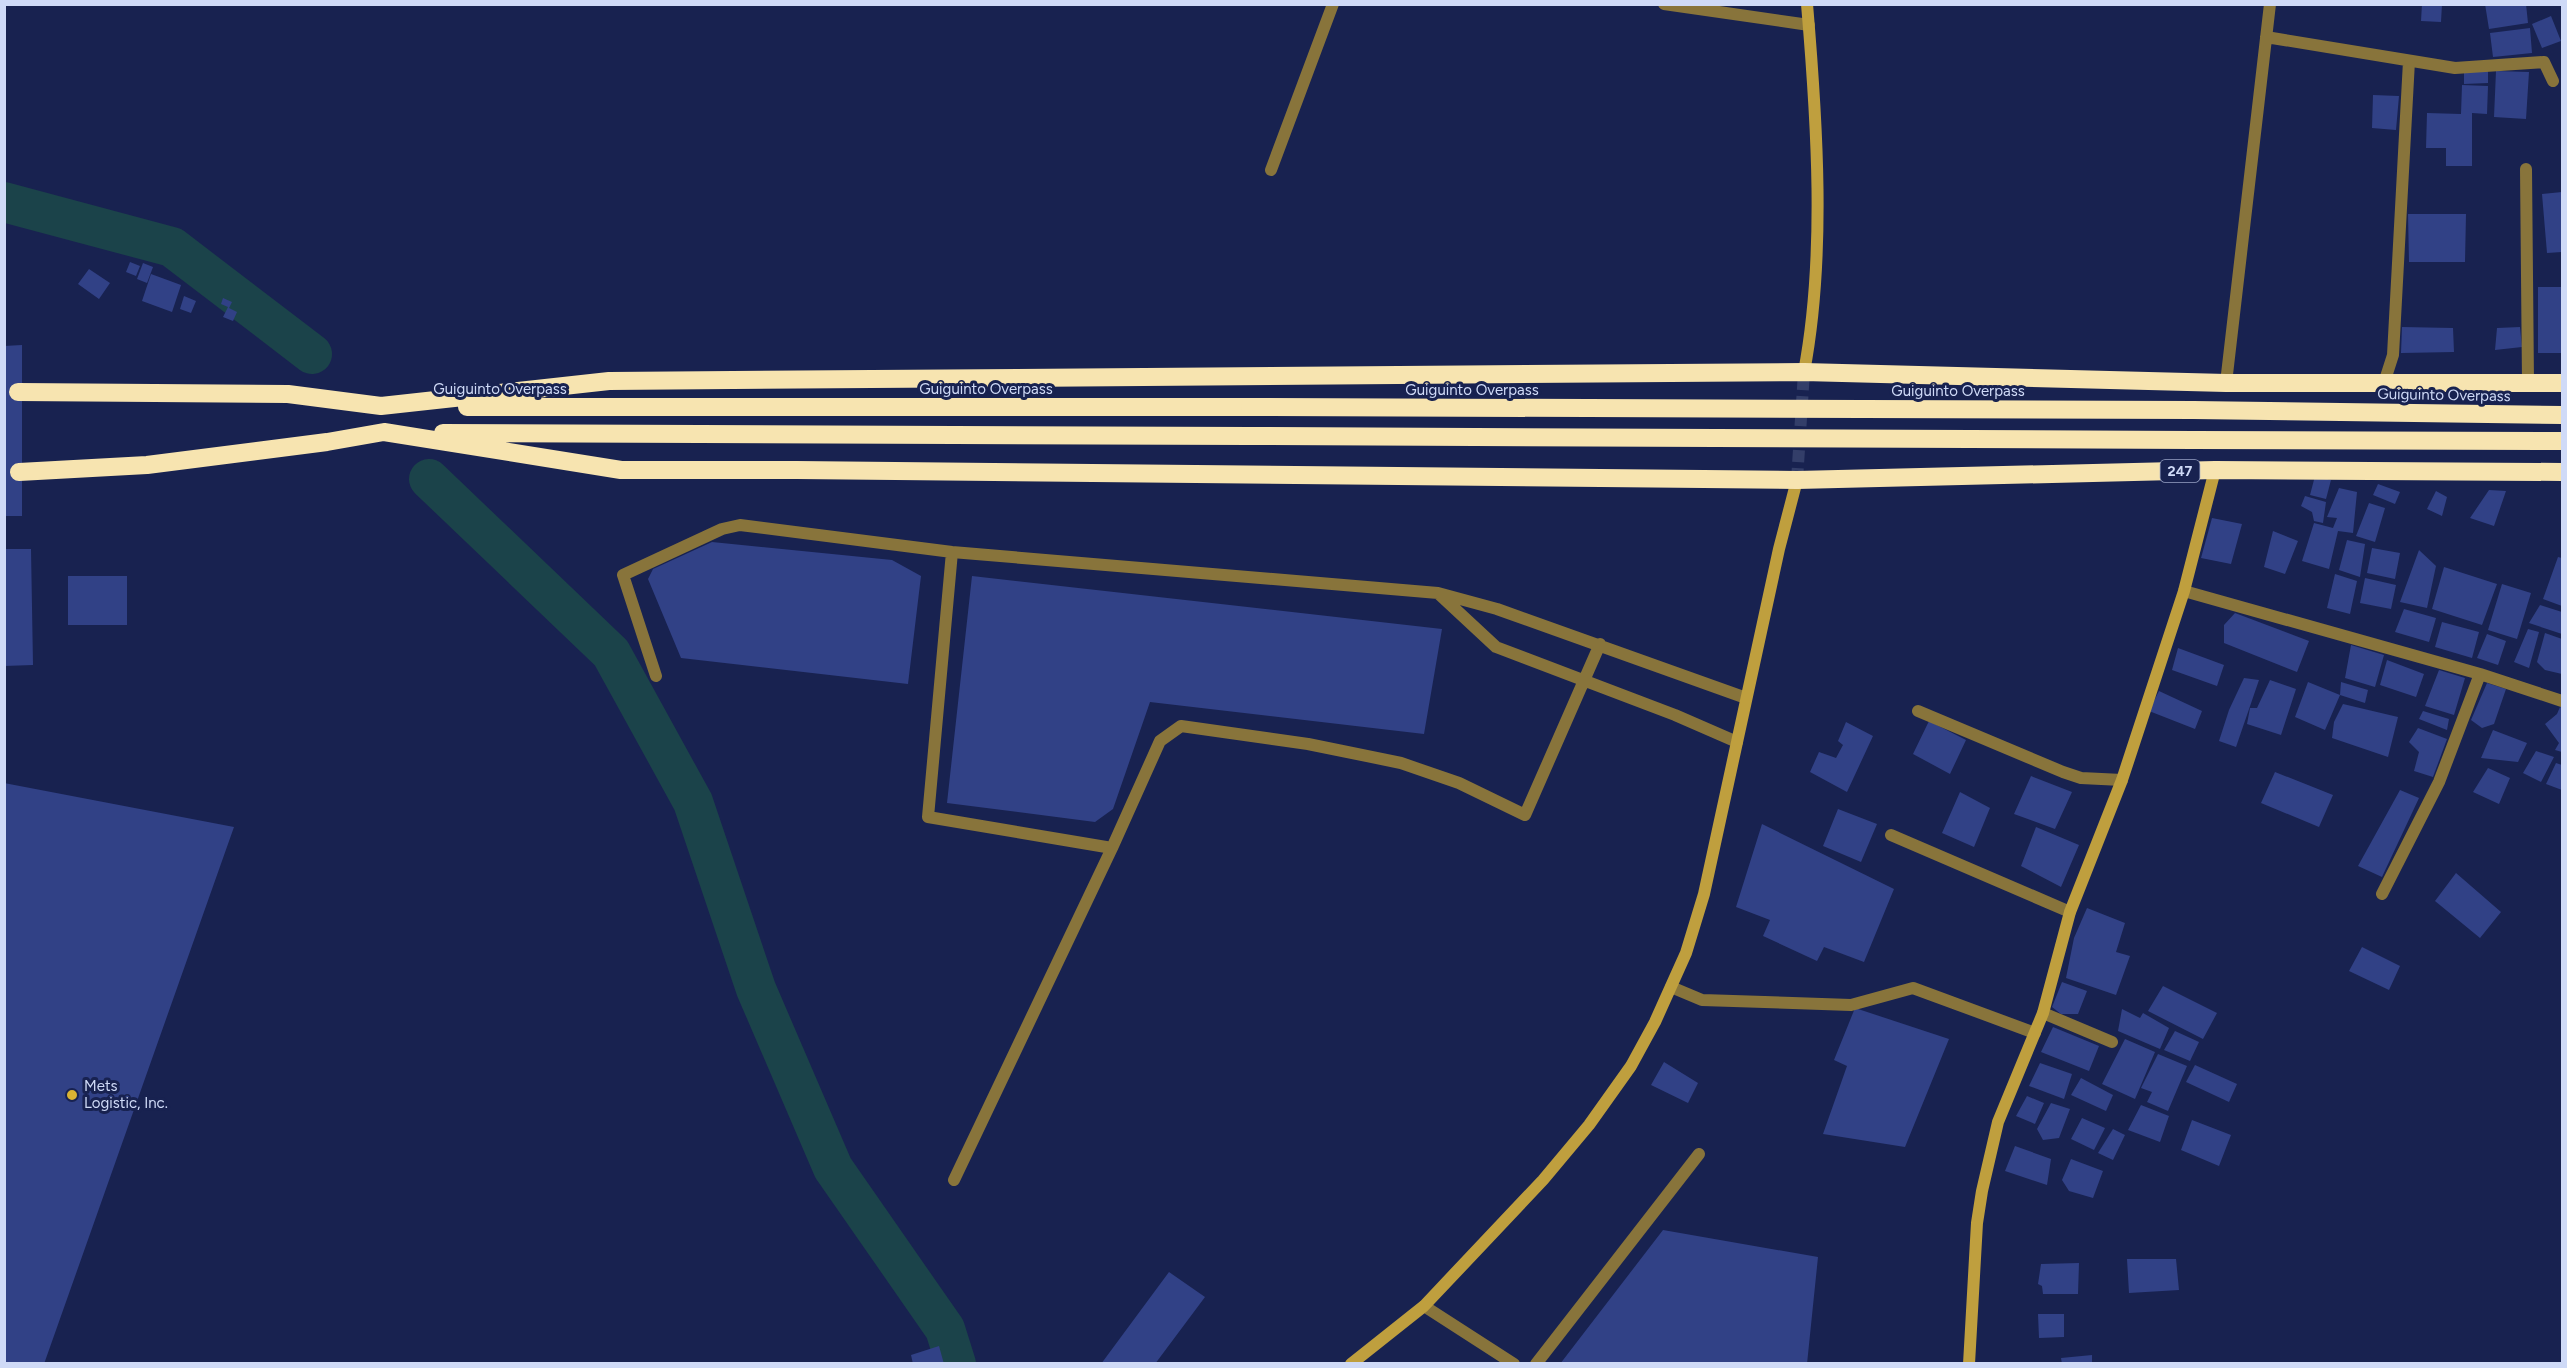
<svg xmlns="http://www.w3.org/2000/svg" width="2567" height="1368" viewBox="0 0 2567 1368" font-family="Figtree,sans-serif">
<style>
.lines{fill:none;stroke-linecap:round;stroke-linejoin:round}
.river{stroke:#1b434a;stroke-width:40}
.building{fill:#314186}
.secondary-tunnel{stroke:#333e69;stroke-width:12;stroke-dasharray:12 6;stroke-linecap:butt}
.lane{stroke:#88743b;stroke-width:12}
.street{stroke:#88743b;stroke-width:12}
.secondary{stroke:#bf9f3e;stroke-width:12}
.highway{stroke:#f7e4b0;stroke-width:18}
.highway-bridge{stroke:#f7e4b0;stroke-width:18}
.poi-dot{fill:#dab333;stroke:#182250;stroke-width:2}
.labels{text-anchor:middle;stroke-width:6;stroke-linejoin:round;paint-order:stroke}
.shield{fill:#182250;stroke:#98a3c5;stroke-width:1.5}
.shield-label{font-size:14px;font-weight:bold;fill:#cfdaf7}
.street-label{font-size:15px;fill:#cfdaf7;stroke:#182250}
.poi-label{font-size:15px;fill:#cfdaf7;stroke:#182250;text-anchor:start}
</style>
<rect width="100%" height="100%" fill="#182250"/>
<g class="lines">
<path class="river" d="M4,202l168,45 140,107
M429,479l182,174 82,149 63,187 77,179 112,161 11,35"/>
</g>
<path class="building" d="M2422,4h20l-1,18 -20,-1z
M2485,4h41l2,19 -39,6z
M2551,16l10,25 -19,7 -10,-24z
M2530,28l2,25 -39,4 -3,-24z
M2464,70h24v13l-24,1z
M2496,71l33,1 -3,47 -32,-2z
M2462,85l26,1 -1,28 -15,-1v53h-26v-18h-20l1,-35 34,1z
M2373,95l26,1 -3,34 -24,-2z
M2562,192v60l-15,1 -5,-59z
M2408,214h58l-1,48h-56z
M130,262l10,4 -4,10 -10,-4z
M143,263l10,4 -6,16 -10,-4z
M89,269l21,14 -11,16 -21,-15z
M151,274l30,11 -9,27 -30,-11z
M2538,287h24v66h-24z
M184,296l12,5 -5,12 -11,-4z
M223,298l9,4 -3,6 8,4 -4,9 -10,-4 5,-10 -7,-3z
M2402,327l51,1 1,24 -53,1z
M2520,327l2,20 -27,3 2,-22z
M22,345v171h-18v-170z
M2315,476l16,4 -5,19 -16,-4z
M2378,484l22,8 -5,12 -22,-9z
M2339,488l18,4 -4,41 -15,-2 -9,38 -27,-8 12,-38 19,5 4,-10 -10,-1z
M2489,490l17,1 -12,35 -24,-8z
M2436,491l11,6 -5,19 -15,-7z
M2305,496l21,6 -3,21 -9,-2 -2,-9 -11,-6z
M2369,503l16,5 -10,34 -19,-6z
M2212,518l30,6 -11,40 -30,-6z
M2273,531l25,10 -13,33 -21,-7z
M2347,540l18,4 -5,33 -21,-7z
M712,542l180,18 29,16 -13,108 -227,-26 -33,-79 5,-10z
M2372,548l28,5 -5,26 -28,-6z
M4,549h27l2,116 -29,1z
M2419,550l17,16 -9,42 -27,-6z
M2558,557l4,1v48l-19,-7z
M2444,567l53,17 -15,41 -50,-16z
M2335,574l22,7 -7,33 -23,-6z
M68,576h59v49h-59z
M972,576l470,53 -18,105 -274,-32 -37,107 -18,13 -148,-19z
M2365,578l31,7 -5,24 -31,-6z
M2502,584l29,9 -14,46 -29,-9z
M2540,605l22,7v22l-33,-11z
M2404,609l32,9 -7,24 -34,-10z
M2235,613l74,28 -12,31 -73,-29v-18z
M2442,622l37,10 -7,26 -37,-11z
M2528,629l11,3 -10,36 -15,-6z
M2545,633l17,6v35l-17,-4 -8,-8z
M2487,634l19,7 -8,24 -21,-7z
M2351,645l33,10 -9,32 -30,-9z
M2178,648l46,17 -7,21 -45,-16z
M2387,660l37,14 -8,23 -36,-12z
M2439,670l26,8 -11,37 -29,-9z
M2244,678l15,2 -23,67 -17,-6 10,-31z
M2270,680l26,9 -15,46 -34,-11 3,-16h7z
M2308,682l32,13 -15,35 -30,-13z
M2341,682l27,8 -3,13 -25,-8z
M2487,683l19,6 -12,35 -12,4 -11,-8z
M2159,691l43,20 -7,18 -46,-18z
M2343,704l55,13 -10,40 -56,-19 2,-16z
M2560,707l2,1v44l-7,-2 4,-7 -14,-19 12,-10z
M2423,711l26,8 -2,11 -28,-11z
M1929,721l37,19 -16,34 -37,-20z
M1846,722l27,14 -26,56 -37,-20 9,-20 17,6 7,-13 -5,-4z
M2418,728l29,11 -14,38 -19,-6 5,-19 -10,-10z
M2493,730l34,13 -9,19 -37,-4z
M2536,751l18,6 -13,25 -18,-9z
M2556,763l6,2v25l-16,-6z
M2488,768l22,10 -11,26 -26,-12z
M2275,772l58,23 -14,32 -58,-24z
M2031,776l41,16 -17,37 -41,-15z
M4,783l230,44 -190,537h-40z
M2400,790l19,8 -37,79 -24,-11z
M1960,792l30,16 -16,39 -32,-14z
M1838,809l39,15 -16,38 -38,-16z
M1762,824l132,65 -30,73 -40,-15 -7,14 -54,-25 7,-16 -34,-13z
M2036,827l43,18 -18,42 -40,-21z
M2456,873l45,39 -21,26 -45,-37z
M2087,908l38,15 -9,29 14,4 -14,39 -50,-17 8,-40z
M2362,947l38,19 -11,24 -40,-19z
M2062,982l25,9 -9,23h-17l-9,-7z
M2163,986l54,27 -14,26 -55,-28z
M1855,1008l94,31 -44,108 -82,-13 24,-68 -13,-6z
M2122,1009l18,9 3,-5 26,15 -9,21 -42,-18z
M2053,1027l46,19 -10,25 -48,-19z
M2175,1031l24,11 -9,19 -26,-11z
M2125,1039l30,13 -20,47 -33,-15z
M2158,1054l29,12 -19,45 -21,-9 5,-10 -11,-4z
M1664,1062l34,21 -10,20 -37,-18z
M2040,1063l32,11 -8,25 -35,-13z
M2195,1065l42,19 -8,18 -43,-20z
M2081,1078l32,17 -7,16 -35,-16z
M2027,1096l17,7 -9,21 -19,-8z
M2051,1103l19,6 -11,29 -16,2 -6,-11z
M2141,1105l28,11 -9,26 -32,-12z
M2082,1118l23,10 -11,22 -23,-11z
M2192,1120l39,15 -12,31 -38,-16z
M2113,1129l12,6 -12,25 -15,-7z
M2015,1146l36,13 -4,26 -42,-14z
M2071,1159l32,12 -10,27 -24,-7 -7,-11z
M1663,1230l155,27 -11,107h-247z
M2127,1259h49l3,31 -50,3z
M2079,1263l-1,31h-35l-1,-8 -4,-2 3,-20z
M1169,1272l36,25 -50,67h-54z
M2038,1314h26v23l-25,1z
M939,1346l5,18h-31l-2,-9z
M2092,1355v9h-30l-1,-6z"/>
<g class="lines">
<path class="secondary-tunnel" d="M1797,480l7,-108"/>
<path class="lane" d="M1664,4l145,21
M1271,170l62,-166
M952,552l-24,265 184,31
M1439,594l57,53 179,68 62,27
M656,676l-33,-101 99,-46 18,-4 212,27 486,41 59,16 249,89
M1918,711l145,61 18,6 41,2
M1891,835l179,77
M1671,987l31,13 149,5 62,-17 122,45
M2043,1013l69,29
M954,1180l158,-332 48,-107 21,-15 127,18 93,19 58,20 66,32 75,-171
M1424,1306l90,58
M1536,1364l163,-210"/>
<path class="street" d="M2266,37l189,31 89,-6 9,19
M2526,169l2,214
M2226,383l44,-379
M2384,383l9,-28 16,-294
M2184,591l296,83 82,27
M2382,894l57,-112 41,-108"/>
<path class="secondary" d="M1804,372c22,-116 13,-250 3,-368
M1351,1364l73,-58 119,-126 46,-55 42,-59 24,-44 31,-69 18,-59 75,-345 18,-69
M1969,1364l8,-141 5,-32 16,-69 45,-109 27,-101 52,-132 62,-189 31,-121"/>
<path class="highway" d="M18,392l270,2 93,12 228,-25 1195,-9 422,11h336
M467,407h783
M2193,410l369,5
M443,433l807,3
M2193,440l369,1
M19,472l128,-7 180,-23 57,-10 237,38h176l1000,10 418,-10 347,2"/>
<path class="highway-bridge" d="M1250,407l943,3
M1250,436l943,4"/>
</g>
<circle class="poi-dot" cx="72" cy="1095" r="6"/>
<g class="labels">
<rect class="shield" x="2160.5" y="460" width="39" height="22" rx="4.5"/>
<g class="shield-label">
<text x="2180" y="476">247</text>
</g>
<g class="street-label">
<text x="500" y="394">Guiguinto Overpass</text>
<text x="986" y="394">Guiguinto Overpass</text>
<text x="1472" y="395">Guiguinto Overpass</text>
<text x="1958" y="396">Guiguinto Overpass</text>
<text transform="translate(2444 395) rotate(1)" y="5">Guiguinto Overpass</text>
</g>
<g class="poi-label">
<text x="84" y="1091">Mets<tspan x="84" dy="17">Logistic, Inc.</tspan></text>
</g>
</g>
<rect width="2567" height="1368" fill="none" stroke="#cfdaf7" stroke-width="12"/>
</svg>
